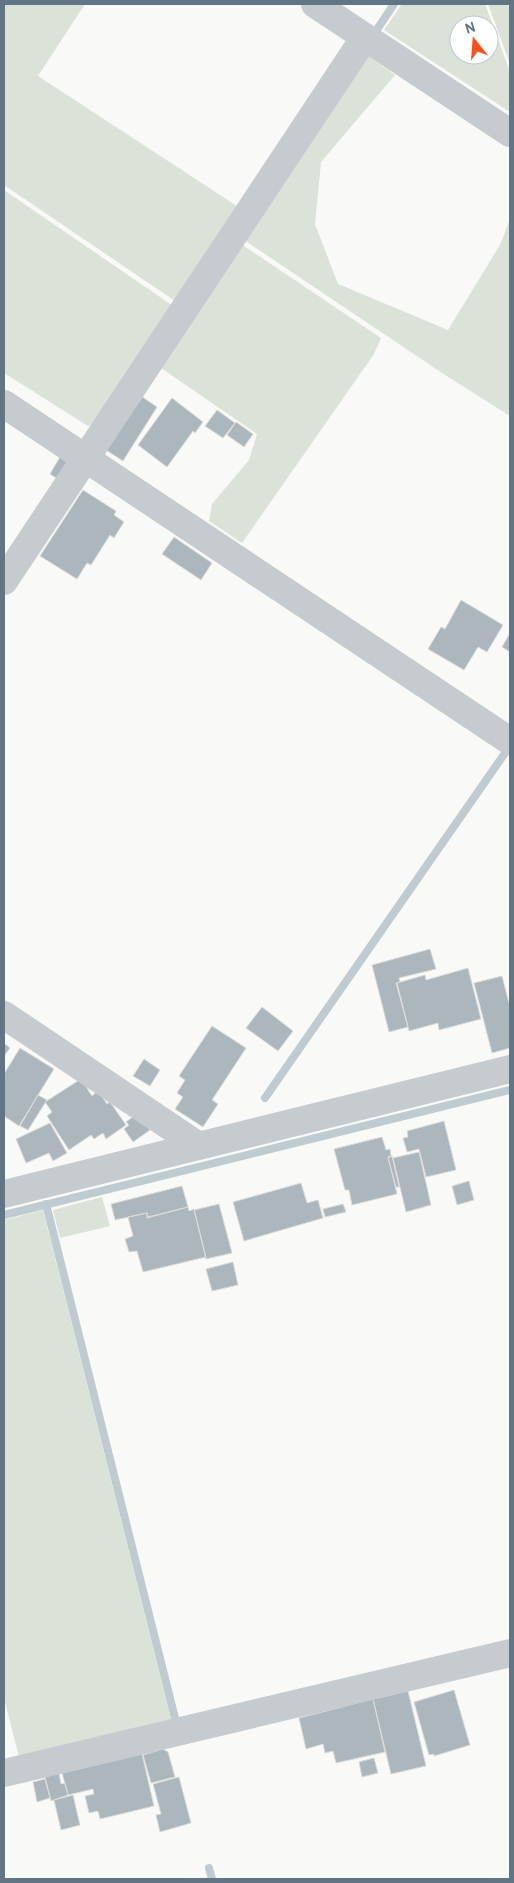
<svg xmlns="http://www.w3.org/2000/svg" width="514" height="1883" viewBox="0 0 514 1883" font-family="Overpass,sans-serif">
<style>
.green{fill:#dbe2d7;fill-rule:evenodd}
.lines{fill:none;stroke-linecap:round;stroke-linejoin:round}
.stream{stroke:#bfcbd0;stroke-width:8}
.building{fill:#acb6bd;stroke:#dbdbd9}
.minor{stroke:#c6cbcf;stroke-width:28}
</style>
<rect width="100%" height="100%" fill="#f9f9f7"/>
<path class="green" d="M4,4h81l-47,72 205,134 -65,93 -174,-118z
M402,4h83l25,68v40l-126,-82zM459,25h30v30h-30z
M488,4h22v60z
M367,55l28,20 -74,87 -6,62 23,60 110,46 52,-85 10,-26v197l-68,-43 -198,-133z
M4,190l172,118 -77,113 -11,5 -84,-53z
M241,244l140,94 -7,16 -132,189 -33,-22 3,-17 37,-44 8,-26 -96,-66z
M102,1197l8,29 -50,12 -7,-28z
M43,1210l128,509 -152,38 -15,-59v-478z"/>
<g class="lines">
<path class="stream" d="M374,34l20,-30
M265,1098l240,-345
M46,1204l131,522
M4,1215l506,-125
M209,1868l3,11"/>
</g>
<path class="building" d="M141,396l16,11 -34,54 -17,-11z
M172,398l31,24 -8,11 -2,-2 -26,36 -29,-22z
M217,410l18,13 -12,15 -18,-12z
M236,422l17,12 -9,13 -17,-12z
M60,457l12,7 -11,17 -11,-7z
M83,490l33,21 -2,4 10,7 -10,16 -4,-3 -19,30 -4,-2 -10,16 -37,-23z
M174,537l38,26 -11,17 -39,-26z
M461,600l42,25 -16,27 -9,-5 -14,23 -36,-21 13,-22 4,2z
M510,633v19l-8,-5z
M430,949l6,20 -37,9 1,4 -4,1 12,44 -19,5 -17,-67z
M468,968l13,51 -42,11 -1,-7 -29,8 -12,-48 28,-8 1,5z
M502,976l8,31v41l-18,5 -18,-70z
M262,1007l31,24 -15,20 -32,-23z
M212,1026l34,22 -34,52 6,4 -15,23 -28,-18 8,-12 -6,-4 8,-13 -6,-4z
M4,1043l6,5 -6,8z
M20,1048l34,21 -35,57 -15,-10v-42z
M144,1059l16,11 -10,16 -17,-10z
M81,1079l11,17 6,-5 9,13 3,-2 16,23 -20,14 -3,-6 -9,6 -3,-4 -22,15 -22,-34 5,-4 -7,-10z
M38,1095l9,5 -19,30 -8,-4z
M138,1113l12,17 -17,12 -9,-13 5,-4 -3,-3z
M444,1121l12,49 -30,7 -7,-28 -12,3 -4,-14 5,-1 -1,-6z
M50,1123l17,30 -14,8 -4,-8 -23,10 -10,-24z
M382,1137l4,13 4,-1 1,7 -3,1 9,37 -45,11 -3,-15h-4l-11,-41z
M419,1152l12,53 -25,7 -13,-54z
M392,1156l7,31h-3l-8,-29z
M469,1181l5,19 -17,5 -5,-19z
M301,1183l6,20 11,-3 5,18 -79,23 -11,-39z
M182,1186l6,21 -40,10 -1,-4 -32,7 -4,-16z
M219,1204l13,49 -26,6 -12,-49z
M343,1204l3,8 -21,5 -2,-8z
M188,1207l1,4 5,-2 12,48 -63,15 -6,-21 -8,1 -4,-13 8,-3 -5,-19 19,-4v5z
M233,1262l5,23 -26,6 -6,-22z
M454,1690l16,55 -36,11v-2l-5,1 -15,-53z
M408,1691l18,75 -35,8 -18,-75z
M373,1699l12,53 -49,11 -3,-12 -8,2 -2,-9 -17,5 -7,-31z
M163,1749l5,3 7,25 -24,6 -8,-28z
M142,1754l12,52 -54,13 -2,-8 -9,2 -4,-17 9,-2 -1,-5 -25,6 -6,-22z
M374,1758l4,15 -16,4 -3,-15z
M59,1773l2,11 4,-1 3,12 -17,6 -6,-24z
M179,1777l12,46 -31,9 -4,-17 5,-1 -8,-30z
M45,1779l5,19 -13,4 -4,-20z
M73,1795l7,30 -19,5 -7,-30z"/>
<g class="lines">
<path class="minor" d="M315,4l195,129
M4,404l506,337
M4,581l361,-544
M4,1015l195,131
M4,1194l506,-125
M4,1773l506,-120"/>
</g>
<rect width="514" height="1883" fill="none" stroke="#617585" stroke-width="10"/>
<g transform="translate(474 40) rotate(343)"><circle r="24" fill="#ffffff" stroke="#c0c8ce"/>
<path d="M0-4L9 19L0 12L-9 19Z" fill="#f6511a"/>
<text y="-8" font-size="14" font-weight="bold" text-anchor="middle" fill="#617585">N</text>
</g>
</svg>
